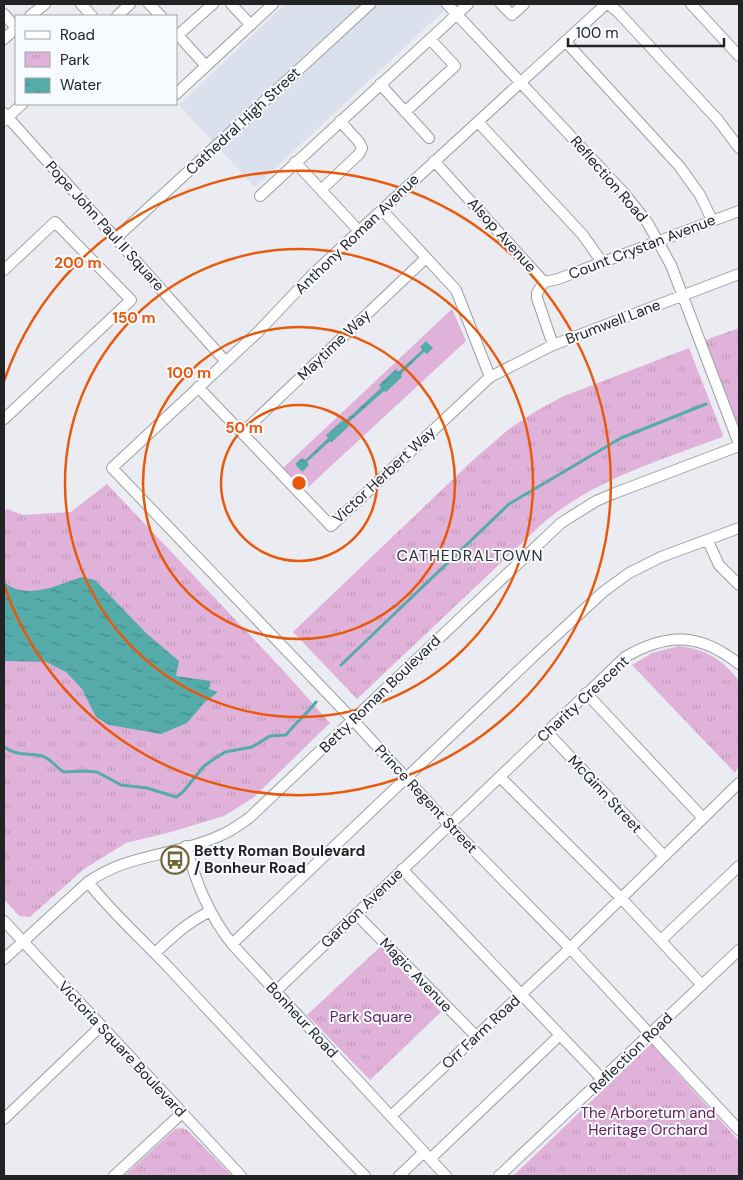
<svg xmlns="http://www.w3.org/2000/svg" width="743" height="1180" viewBox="0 0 743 1180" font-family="'DM Sans',sans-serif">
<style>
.built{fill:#dae0ec}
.green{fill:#e1b2d9}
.park{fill:url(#park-tufts)}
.water{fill:url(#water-ripples)}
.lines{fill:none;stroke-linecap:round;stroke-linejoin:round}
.stream{stroke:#54abaa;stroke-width:3}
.minor-casing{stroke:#9b9ea3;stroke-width:12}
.minor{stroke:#fff;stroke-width:10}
.ring{fill:none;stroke:#e8590c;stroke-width:2.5}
.labels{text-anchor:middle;stroke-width:4;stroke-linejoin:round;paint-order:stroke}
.street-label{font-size:15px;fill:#222325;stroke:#f7fafe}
.poi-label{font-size:15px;font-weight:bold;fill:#222325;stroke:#f7fafe;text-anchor:start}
.park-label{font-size:15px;fill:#602258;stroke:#f7fafe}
.neighbourhood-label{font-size:16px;letter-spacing:1px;fill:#303236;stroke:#f7fafe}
.centre{fill:#e8590c;stroke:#f7fafe;stroke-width:2.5}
.ring-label{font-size:15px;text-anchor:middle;font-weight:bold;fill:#e8590c;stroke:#f7fafe;stroke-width:4;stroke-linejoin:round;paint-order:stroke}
</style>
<defs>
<pattern id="park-tufts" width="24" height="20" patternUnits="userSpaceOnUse" patternTransform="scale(1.25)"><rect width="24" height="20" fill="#e1b2d9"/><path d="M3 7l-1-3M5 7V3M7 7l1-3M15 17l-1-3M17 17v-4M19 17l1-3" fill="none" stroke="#c199ba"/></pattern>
<pattern id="water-ripples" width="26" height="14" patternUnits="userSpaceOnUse" patternTransform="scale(1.25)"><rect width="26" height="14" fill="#54abaa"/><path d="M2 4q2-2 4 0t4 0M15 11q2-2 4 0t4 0" fill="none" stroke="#458b8a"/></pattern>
</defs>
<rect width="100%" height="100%" fill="#eaecf2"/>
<path class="built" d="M285,4h166l-196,183 -76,-82z"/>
<path class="green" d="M452,309l14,32 -162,150 -22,-22z"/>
<path class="park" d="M739,328v118l-39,-104z
M689,348l34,87 -1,2c-63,24 -130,43 -181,88l-184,174 -64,-67 180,-172 36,-31 27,-18 28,-15z
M107,484l175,185 48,54 -77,75 -29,18 -53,16 -45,11 -42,26 -54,48 -11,-1 -15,-17v-387l3,-3 16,6 48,-3z
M679,646c26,3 45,14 60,35v84l-4,8 -103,-108 20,-12z
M380,947l61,65 -71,68 -63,-65z
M651,1044l88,97v35h-226z
M182,1128l5,2 45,46h-108l51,-47z"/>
<path class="water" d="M426,341l7,7 -6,6 -3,-2 -23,22 1,3 -16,15 -2,-1 -36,32 1,3 -17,16 -2,-1 -23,21 2,3 -7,7 -7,-8 7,-6 3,2 23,-22 -2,-3 17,-15 2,1 36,-33 -2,-3 17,-16 2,3 24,-22 -2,-3z
M82,577l13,3 52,54 32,27 -3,15 35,5 -2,8 9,3 -14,11 -17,20 -26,11 -52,-9 -13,-8 -14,-28 -16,-17 -20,-10 -42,-1v-79c22,19 53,3 78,-5z"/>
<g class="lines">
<path class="stream" d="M341,665l168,-161 112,-66 85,-34
M4,747c13,9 23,6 38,9 10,3 14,12 22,16l21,-1 12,1 24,13 26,3 29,9 7,-5 21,-26 10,-7 11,-7 27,-5 18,-11 16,-1c9,-12 21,-21 30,-33"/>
<g class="minor-casing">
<path id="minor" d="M81,4l11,12
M149,4l12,12
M231,4l20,21
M447,4l177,189 23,29 24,43 68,179
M501,4l11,11 12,-11
M606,4l-247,227 -48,45 -53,56 -146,136 241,252 97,106 120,122 169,182
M608,4l10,8 100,108 21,28
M691,4l48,52
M4,14l12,14
M30,16l15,-12
M117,16l13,-12
M176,33l30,33
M178,35l35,-31
M4,39l12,-11
M565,41l115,126 20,28 12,25
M380,84l49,54
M176,94l97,-90
M405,112l50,-46 -25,-27
M4,113l222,249
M4,121l18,-17
M478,122l104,112 20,28
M434,161l110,121
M295,162l64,69
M321,190l38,-36 3,-6 -3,-6 -19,-21
M260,196l208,-192
M382,210l74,80 34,87
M116,238l254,-234
M4,270l51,-48 76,78 -127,119
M544,282l14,-3 181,-68
M544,282l-7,11v5l16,47
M198,387l133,139 159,-149 63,-32 186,-71
M242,433l184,-175
M708,541l11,24 20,20
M586,693l117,125
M547,732l117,124
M500,777l121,121 81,87
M186,846c10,37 23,69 46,98l214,232
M402,869l201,211
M88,882c25,32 56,59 84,89 64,69 128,138 193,205
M356,914l120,122
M4,921l237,255
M661,940l78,-74
M232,944l303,-289 68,-63 26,-19 32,-16 78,-29
M155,953c17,-16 33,-31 54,-41
M4,959l84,-77c41,-29 88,-26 131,-46 11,-4 20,-11 30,-18l312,-295 35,-22 19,-8 124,-47
M276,991l349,-334c43,-25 75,-24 114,7
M391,1116l170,-159 178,-174
M4,1119l97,-93
M430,1159l130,-124
M114,1176l68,-63
M399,1176l25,-24
M499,1176l240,-226"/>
</g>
<use href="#minor" class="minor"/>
</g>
<g class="ring">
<circle cx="299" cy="483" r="78"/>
<circle cx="299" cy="483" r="156"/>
<circle cx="299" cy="483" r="234"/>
<path d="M4 381A312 312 0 1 1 4 585"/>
</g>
<defs>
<g id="bus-ring" transform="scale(1.4375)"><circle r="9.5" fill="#f7fafe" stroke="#766432" stroke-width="1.5"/><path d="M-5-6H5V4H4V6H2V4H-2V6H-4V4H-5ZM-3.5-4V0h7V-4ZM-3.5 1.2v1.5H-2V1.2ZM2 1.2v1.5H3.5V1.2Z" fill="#766432"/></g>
</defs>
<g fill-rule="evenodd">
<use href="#bus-ring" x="175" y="860"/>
</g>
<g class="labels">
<g class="street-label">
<text transform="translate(243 121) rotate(-43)" y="5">Cathedral High Street</text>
<text transform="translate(609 179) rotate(49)" y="5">Reflection Road</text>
<text transform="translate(105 226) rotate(48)" y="5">Pope John Paul II Square</text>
<text transform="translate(357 234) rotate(-44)" y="5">Anthony Roman Avenue</text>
<text transform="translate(502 235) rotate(48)" y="5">Alsop Avenue</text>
<text transform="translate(642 247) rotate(-21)" y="5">Count Crystan Avenue</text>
<text transform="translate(613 322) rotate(-21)" y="5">Brumwell Lane</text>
<text transform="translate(334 345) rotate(-44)" y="5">Maytime Way</text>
<text transform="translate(384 475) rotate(-43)" y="5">Victor Herbert Way</text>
<text transform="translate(380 694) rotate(-44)" y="5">Betty Roman Boulevard</text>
<text transform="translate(583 699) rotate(-43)" y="5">Charity Crescent</text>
<text transform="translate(605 794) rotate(47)" y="5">McGinn Street</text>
<text transform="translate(426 799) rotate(47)" y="5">Prince Regent Street</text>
<text transform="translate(362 908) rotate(-44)" y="5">Gardon Avenue</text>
<text transform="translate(416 975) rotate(46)" y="5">Magic Avenue</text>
<text transform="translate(302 1020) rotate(47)" y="5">Bonheur Road</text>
<text transform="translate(481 1032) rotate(-43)" y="5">Orr Farm Road</text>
<text transform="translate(122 1049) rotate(47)" y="5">Victoria Square Boulevard</text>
<text transform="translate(631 1053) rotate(-44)" y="5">Reflection Road</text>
</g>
<g class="poi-label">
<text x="194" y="856">Betty Roman Boulevard<tspan x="194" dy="17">/ Bonheur Road</tspan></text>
</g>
<g class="park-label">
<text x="371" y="1022">Park Square</text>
<text x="648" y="1118">The Arboretum and<tspan x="648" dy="17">Heritage Orchard</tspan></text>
</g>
<g class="neighbourhood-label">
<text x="470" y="561">CATHEDRALTOWN</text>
</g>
</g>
<circle cx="299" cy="483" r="8" class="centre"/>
<g class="ring-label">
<text x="78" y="268">200 m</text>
<text x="134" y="323">150 m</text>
<text x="189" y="378">100 m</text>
<text x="244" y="433">50 m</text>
</g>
<rect width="743" height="1180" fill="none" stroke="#222325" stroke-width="10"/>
<rect x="15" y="15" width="162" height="90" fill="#f7fafe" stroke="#a2a4a7"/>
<rect x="25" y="31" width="25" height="8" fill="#ffffff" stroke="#a2a4a7"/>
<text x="60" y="40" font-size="15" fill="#222325">Road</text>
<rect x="25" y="52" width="25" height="15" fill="url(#park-tufts)" stroke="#a2a4a7"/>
<text x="60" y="65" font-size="15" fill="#222325">Park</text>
<rect x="25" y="78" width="25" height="15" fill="url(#water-ripples)" stroke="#a2a4a7"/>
<text x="60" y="90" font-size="15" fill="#222325">Water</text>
<path d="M568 38v8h156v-8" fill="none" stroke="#222325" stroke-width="2.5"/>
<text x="576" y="38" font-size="15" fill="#222325" stroke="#f7fafe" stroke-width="4" paint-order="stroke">100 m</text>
</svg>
